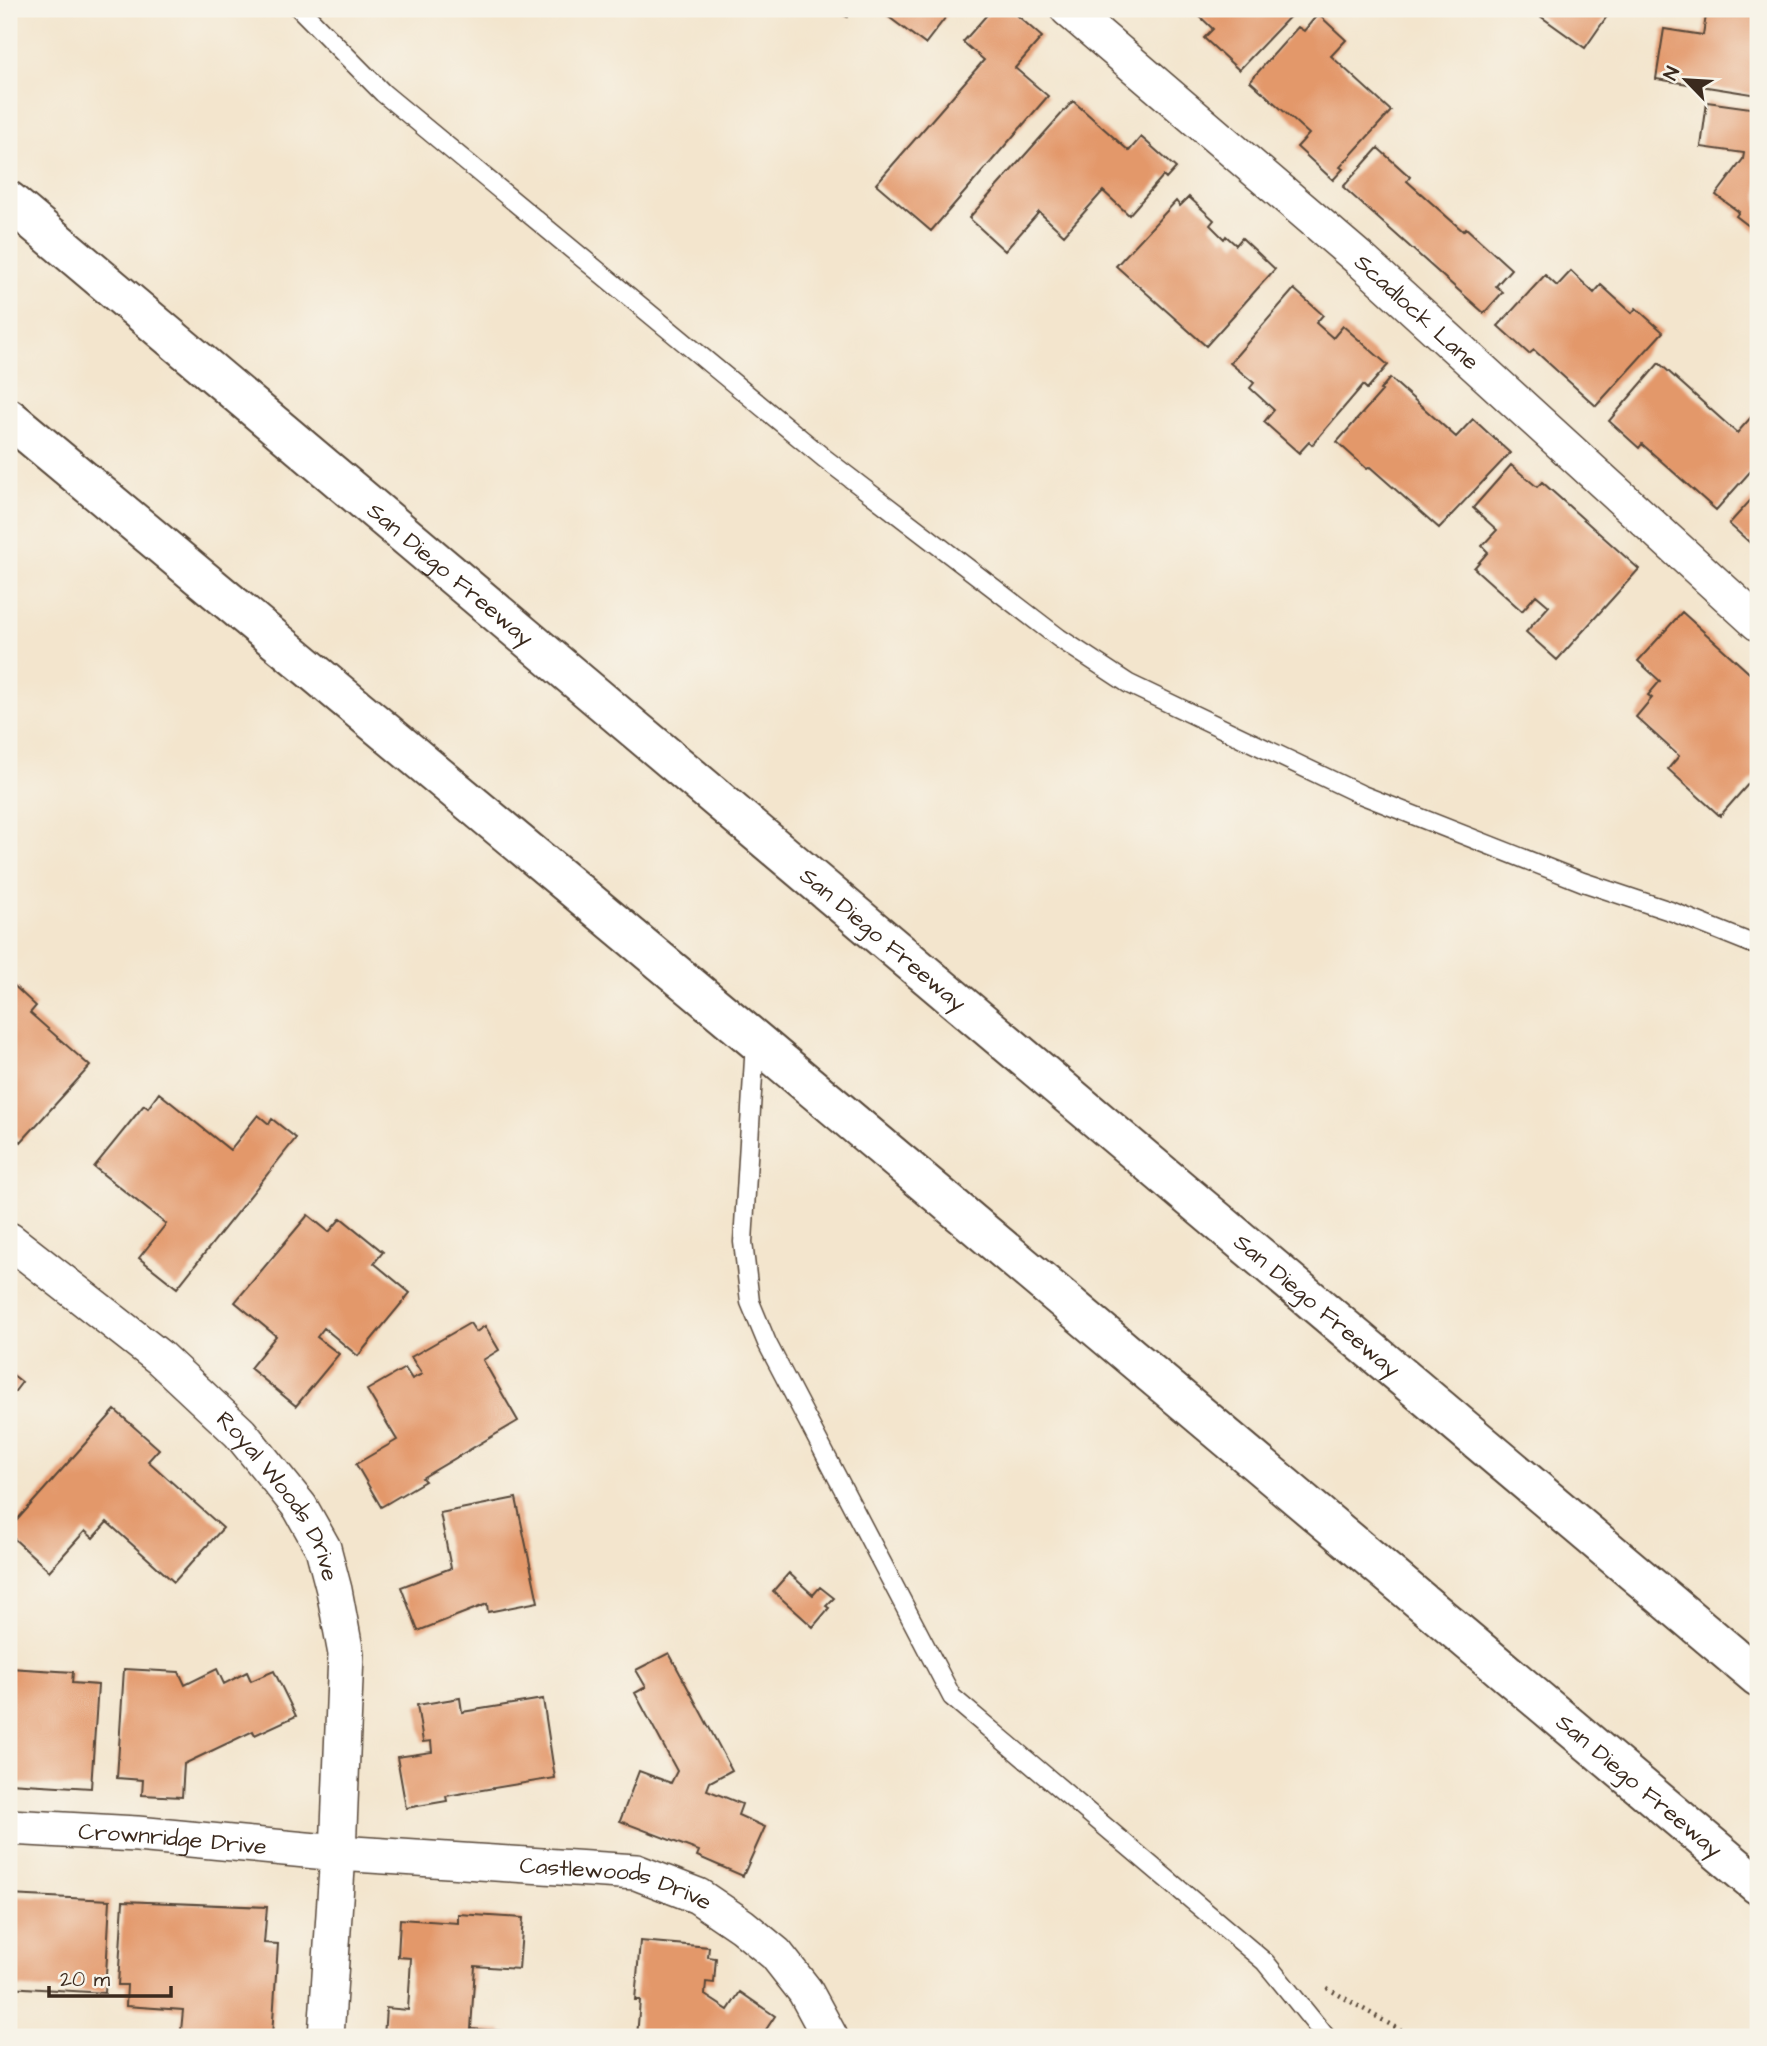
<svg xmlns="http://www.w3.org/2000/svg" width="1767" height="2046" viewBox="0 0 1767 2046" font-family="'Architects Daughter',sans-serif">
<style>
.building{fill:#e3986a}
.lines{fill:none;stroke-linecap:round;stroke-linejoin:round}
.service-casing{stroke:#574638;stroke-width:21}
.minor-casing{stroke:#574638;stroke-width:38}
.motorway-casing{stroke:#574638;stroke-width:42}
.path{stroke:#574638;stroke-width:4.5;stroke-dasharray:2 5;stroke-linecap:butt}
.service{stroke:#fff;stroke-width:18}
.minor{stroke:#fff;stroke-width:35}
.motorway{stroke:#fff;stroke-width:38}
.labels{text-anchor:middle;stroke-width:5;stroke-linejoin:round;paint-order:stroke}
.street-label{font-size:23px;fill:#3b2a1e;stroke:#f7f3e8}
</style>
<rect width="100%" height="100%" fill="#f7f3e8"/>
<filter id="ink" filterUnits="userSpaceOnUse"><feTurbulence type="fractalNoise" baseFrequency=".0143" numOctaves="2"/><feDisplacementMap in="SourceGraphic" scale="14" xChannelSelector="R" yChannelSelector="G"/><feConvolveMatrix kernelMatrix="1 2 1 2 8 2 1 2 1" color-interpolation-filters="sRGB"/></filter>
<filter id="wash" filterUnits="userSpaceOnUse"><feTurbulence type="fractalNoise" baseFrequency=".00686" numOctaves="4" result="noise"/><feDisplacementMap in="SourceGraphic" scale="28" xChannelSelector="R" yChannelSelector="G"/><feGaussianBlur stdDeviation="1.57" result="paint"/><feColorMatrix in="noise" values="0 0 0 0 0 0 0 0 0 0 0 0 0 0 0 0 0 1.4 0 .05"/><feComposite in="paint" operator="in"/></filter>
<g filter="url(#wash)">
<rect width="100%" height="100%" fill="#f3e5cd"/>
<g id="blocks">
<path class="building" d="M835,9h18l-6,8z
M878,9h74l-27,35z
M992,9h18l32,28 -27,31 33,28 -117,135 -55,-47 108,-124 -21,-18z
M1192,9h105l-58,61 -35,-32 9,-9z
M1525,9h87l-27,39 -52,-37 -1,2z
M1707,9h51v86l-102,-16 8,-50 39,6z
M1318,14l28,26 -15,16 60,55 -51,56 3,2 -10,11 -36,-33 12,-13 -59,-53 48,-54 6,4z
M1073,101l56,50 12,-14 35,31 -10,11 -3,-3 -34,39 -26,-24 -39,44 -25,-23 -34,39 -36,-33z
M1707,102l51,7v124l-22,-17 3,-4 -23,-17 27,-36 1,-6 -43,-6z
M1378,148l32,29 -3,4 56,50 3,-3 45,41 -15,17 7,6 -19,21 -141,-126z
M1189,197l25,23 -4,5 14,14 2,-3 10,9 6,-7 33,31 -69,77 -90,-80 60,-65 4,5z
M1571,271l23,22 7,-8 31,28 4,-5 27,24 -67,74 -62,-56 -5,4 -31,-28 47,-51 12,11z
M1294,289l29,26 -7,8 17,15 10,-12 45,39 -21,24 -4,-4 -51,60 -3,-3 -10,11 -35,-31 10,-12 -24,-22 4,-5 -24,-20z
M1659,363l78,70 16,-18 5,5v43l-42,47 -74,-66 -3,4 -30,-27z
M1390,378l66,59 17,-18 37,34 -71,75 -69,-61 -3,2 -30,-27 45,-51 -2,-1z
M1511,465l26,22 5,-5 97,87 -82,91 -31,-28 23,-26 -13,-11 -14,16 -48,-43 14,-16 -6,-6 15,-16 -24,-22z
M1758,492v58l-29,-26z
M1682,612l76,69v92l-38,43 -52,-47 11,-13 -43,-39 16,-19 -4,-3 12,-14 -22,-20z
M9,981l27,25 -6,7 60,53 -69,76 -12,-11z
M159,1093l71,57 28,-35 11,9 3,-5 24,19 -119,150 -38,-30 27,-34 -72,-57 50,-62 4,3z
M308,1215l21,17 12,-14 42,34 -9,11 36,30 -52,63 -34,-28 -7,9 22,17 -43,52 -46,-38 26,-32 -41,-34z
M470,1323l6,9 9,-6 14,24 -16,10 35,61 -96,57 3,3 -44,26 -25,-43 41,-24 -30,-50 38,-22 7,11 10,-5 -11,-17z
M9,1372l13,10 -13,17z
M115,1410l44,39 -11,12 75,67 -49,54 -67,-60 -14,16 -8,-7 -36,40 -40,-37v-5z
M516,1498l22,104 -50,10 -1,-8 -69,27 -17,-44 50,-19 -11,-55z
M789,1573l24,22 7,-8 14,11 -8,8 3,2 -16,19 -40,-36z
M669,1653l63,117 -22,12 -3,8 35,14 -4,11 27,12 -22,49 -46,-20 2,-5 -79,-30 19,-50 32,12 6,-12 -42,-78 11,-6 -10,-17z
M9,1668l64,4 -1,11 26,2 -7,103 -82,-5z
M124,1669l55,3 6,13 32,-16 7,15 23,-12 4,9 23,-10 22,45 -41,19 -2,-4 -69,33 -2,33 -40,-2 1,-15 -26,-2z
M460,1698l2,14 81,-13 12,79 -109,18 1,5 -41,7 -9,-51 35,-5 -1,-11 -8,1 -6,-37z
M9,1895l101,5 -5,93 -96,-6z
M123,1901l144,6 -3,36 14,1 -6,92 -91,-5 2,-21 -57,-4 1,-21h-9z
M458,1914l65,4 -4,51 -44,-3 -4,63 31,2v6h-118l2,-29 22,2 3,-52 -13,-1 2,-38 58,4z
M640,1941l69,6 -1,10 8,1 -2,25 -8,-1 -1,13 23,15 12,-18 35,24 -14,21h-124l3,-37h-5z"/>
</g>
</g>
<g filter="url(#ink)">
<use href="#blocks" fill-opacity="0" stroke="#574638" stroke-width="2"/>
<g class="lines">
<g class="service-casing">
<path id="service" d="M300,9l83,84 441,365 235,180 70,46 231,110 223,88 90,30 85,34
M755,1042l-12,200 7,60 17,41 185,354 313,265 61,75"/>
</g>
<g class="minor-casing">
<g id="minor">
<path id="s1" d="M1068,9l294,252 396,362"/>
<path id="s2" d="M9,1240l151,118 80,75 60,74 23,41 11,42 12,64 -8,199 -12,184"/>
<path id="s3" d="M9,1827l128,7 201,19 298,19 62,24 44,30 34,28 29,37 25,46"/>
</g>
</g>
<g class="motorway-casing">
<g id="motorway">
<path id="s4" d="M9,201l1749,1476"/>
<path id="s5" d="M9,418l746,622 1003,845"/>
</g>
</g>
<path class="path" d="M1327,1988l85,49"/>
<use href="#service" class="service"/>
<use href="#minor" class="minor"/>
<use href="#motorway" class="motorway"/>
</g>
</g>
<g class="labels">
<g class="street-label">
<text dy="8" stroke="none"><textPath href="#s1" startOffset="462">Scadlock Lane</textPath></text>
<text dy="8" stroke="none"><textPath href="#s4" startOffset="578">San Diego Freeway</textPath></text>
<text dy="8" stroke="none"><textPath href="#s4" startOffset="1144">San Diego Freeway</textPath></text>
<text dy="8" stroke="none"><textPath href="#s4" startOffset="1712">San Diego Freeway</textPath></text>
<text dy="8" stroke="none"><textPath href="#s2" startOffset="376">Royal Woods Drive</textPath></text>
<text dy="8" stroke="none"><textPath href="#s5" startOffset="2128">San Diego Freeway</textPath></text>
<text dy="8" stroke="none"><textPath href="#s3" startOffset="164">Crownridge Drive</textPath></text>
<text dy="8" stroke="none"><textPath href="#s3" startOffset="611">Castlewoods Drive</textPath></text>
</g>
</g>
<rect width="1767" height="2046" fill="none" stroke="#f7f3e8" stroke-width="35"/>
<g transform="translate(1686 80) rotate(295)" stroke="#f7f3e8" stroke-width="5" paint-order="stroke">
<path d="M0-5L12 26L0 18L-12 26Z" fill="#3b2a1e"/>
<text y="-10" font-size="19" font-weight="bold" text-anchor="middle" fill="#3b2a1e">N</text>
</g>
<path d="M49 1986v10h122v-10" fill="none" stroke="#3b2a1e" stroke-width="3.5"/>
<text x="60" y="1986" font-size="21" fill="#3b2a1e" stroke="#f7f3e8" stroke-width="5" paint-order="stroke">20 m</text>
</svg>
